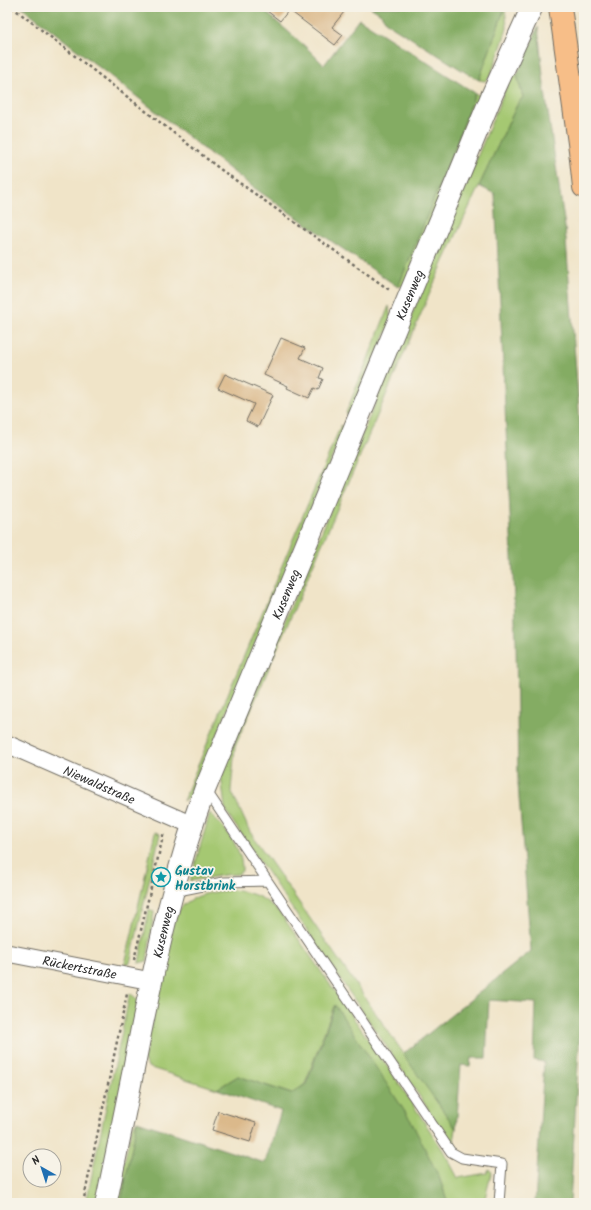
<svg xmlns="http://www.w3.org/2000/svg" width="591" height="1210" viewBox="0 0 591 1210" font-family="Kalam,sans-serif">
<style>
.green{fill:#a5c872;stroke:#687a4e}
.forest{fill:#84ac64;stroke:#586c48}
.building{fill:#dbb98b}
.lines{fill:none;stroke-linecap:round;stroke-linejoin:round}
.service-casing{stroke:#706c62;stroke-width:11}
.minor-casing{stroke:#706c62;stroke-width:19}
.tertiary-casing{stroke:#706c62;stroke-width:23}
.motorway-casing{stroke:#706c62;stroke-width:24}
.path{stroke:#706c62;stroke-width:2.5;stroke-dasharray:3 3;stroke-linecap:butt}
.service{stroke:#fff;stroke-width:9}
.minor{stroke:#fff;stroke-width:17}
.tertiary{stroke:#fff;stroke-width:21}
.motorway{stroke:#f7be88;stroke-width:22}
.labels{text-anchor:middle;stroke-width:3.5;stroke-linejoin:round;paint-order:stroke}
.street-label{font-size:13px;fill:#2b2b2b;stroke:#f7f3e8}
.culture-label{font-size:13px;font-weight:bold;fill:#0d838f;stroke:#f7f3e8;text-anchor:start}
</style>
<rect width="100%" height="100%" fill="#f7f3e8"/>
<filter id="ink" filterUnits="userSpaceOnUse"><feTurbulence type="fractalNoise" baseFrequency=".025" numOctaves="2"/><feDisplacementMap in="SourceGraphic" scale="8" xChannelSelector="R" yChannelSelector="G"/><feConvolveMatrix kernelMatrix="1 2 1 2 8 2 1 2 1" color-interpolation-filters="sRGB"/></filter>
<filter id="wash" filterUnits="userSpaceOnUse"><feTurbulence type="fractalNoise" baseFrequency=".012" numOctaves="4" result="noise"/><feDisplacementMap in="SourceGraphic" scale="16" xChannelSelector="R" yChannelSelector="G"/><feGaussianBlur stdDeviation="0.9" result="paint"/><feColorMatrix in="noise" values="0 0 0 0 0 0 0 0 0 0 0 0 0 0 0 0 0 1.4 0 .05"/><feComposite in="paint" operator="in"/></filter>
<g filter="url(#wash)">
<rect width="100%" height="100%" fill="#f0e4c8"/>
<path class="green" d="M505,7l2,21 -6,19 -11,30 -5,4 -6,-1z
M512,73l5,2 6,22 -6,8 -79,169 -203,473 -4,43 19,42 206,297 -3,18 -58,-88 -162,-237 -8,-14 -4,-33z
M475,93l5,3 1,6 -77,183 -6,2 58,-142z
M389,306l2,16 -39,89 -4,3 -2,-1z
M341,425l3,3 -150,364 -7,6 -4,3z
M210,813c15,15 33,36 32,58l-4,3 -14,1 -34,6z
M155,832l5,2 -30,129 -5,1z
M233,890c25,4 30,7 48,24l115,165 48,73 14,26 29,-5 2,-4 3,2 -7,27 1,5h-38l-9,-26 -105,-171 -29,78 -13,10 -54,-18 -21,13 -69,-22 -4,-7 27,-133c3,-5 5,-12 8,-17 14,-17 35,-18 54,-20z
M149,910l5,2 -7,49 -8,2z
M130,993l9,8 -41,202h-12z
M137,1121l-16,82h-6l17,-76z"/>
<path class="forest" d="M22,7h238l47,41 17,17 35,-46 116,74 -19,52 -58,142 -148,-102z
M370,7h135l-26,73 -11,-6 -81,-51 -6,-9z
M538,27l6,58 21,142 16,209 3,78v446l-14,243h-35l9,-141 -10,-2 2,-57 -47,-3 -3,58h-15l-1,8 -9,-1 -5,64 -53,-75 128,-103 -13,-167 -2,-142 -21,-448 -16,-8 38,-81 6,-8 -6,-22z
M335,1005l76,116 28,56 9,26h-327l16,-82 128,42 16,-52 -64,-22 21,-13 53,18 15,-10z"/>
<g id="blocks">
<path class="building" d="M262,7h24l3,3 -9,11z
M291,7h47l6,5 -12,15 11,8 -8,10 -46,-35z
M281,338l24,10 -5,10 23,10 -4,10 4,1 -5,11 -4,-2 -5,10 -22,-10 1,-2 -24,-11z
M225,374l48,21 -15,32 -12,-6 8,-17 -36,-16z
M218,1111l38,12 -6,19 -38,-12z"/>
</g>
</g>
<g filter="url(#ink)">
<use href="#blocks" fill-opacity="0" stroke="#706c62" stroke-width="1"/>
<g class="lines">
<g class="service-casing">
<path id="service" d="M206,790l245,362 11,6 40,6 -3,39
M173,892l50,-10 44,-1"/>
</g>
<g class="minor-casing">
<g id="minor">
<path id="s1" d="M7,744l185,81"/>
<path id="s2" d="M7,953l144,28"/>
</g>
</g>
<g class="tertiary-casing">
<g id="tertiary">
<path id="s3" d="M106,1203c12,-57 24,-115 35,-172 17,-82 35,-163 64,-242l287,-694 40,-88"/>
</g>
</g>
<g class="motorway-casing">
<path id="motorway" d="M560,7l20,143 4,37"/>
</g>
<path class="path" d="M12,7l208,162 171,122
M134,960l30,-128
M83,1203l44,-209"/>
<use href="#service" class="service"/>
<use href="#minor" class="minor"/>
<use href="#tertiary" class="tertiary"/>
<use href="#motorway" class="motorway"/>
</g>
</g>
<defs>
<g id="sight-ring" transform="scale(1)"><circle r="9.5" fill="#f7f3e8" stroke="#0f9aa8" stroke-width="1.5"/><path d="M0-6L1.8-2.2L6-1.7L2.9 1.2L3.7 5.4L0 3.3L-3.7 5.4L-2.9 1.2L-6-1.7L-1.8-2.2Z" fill="#0f9aa8"/></g>
</defs>
<g fill-rule="evenodd">
<use href="#sight-ring" x="161" y="877"/>
</g>
<g class="labels">
<g class="street-label">
<text dy="5" stroke="none"><textPath href="#s3" startOffset="961">Kusenweg</textPath></text>
<text dy="5" stroke="none"><textPath href="#s3" startOffset="637">Kusenweg</textPath></text>
<text dy="5" stroke="none"><textPath href="#s1" startOffset="101">Niewaldstraße</textPath></text>
<text dy="5" stroke="none"><textPath href="#s3" startOffset="277">Kusenweg</textPath></text>
<text dy="5" stroke="none"><textPath href="#s2" startOffset="74">Rückertstraße</textPath></text>
</g>
<g class="culture-label">
<text x="175" y="875">Gustav<tspan x="175" dy="15">Horstbrink</tspan></text>
</g>
</g>
<rect width="591" height="1210" fill="none" stroke="#f7f3e8" stroke-width="24"/>
<g transform="translate(42 1168) rotate(321)"><circle r="19" fill="#f7f3e8" stroke="#a5a39c"/>
<path d="M0-3L7 15L0 10L-7 15Z" fill="#1f6fb2"/>
<text y="-6" font-size="11" font-weight="bold" text-anchor="middle" fill="#2b2b2b">N</text>
</g>
</svg>
